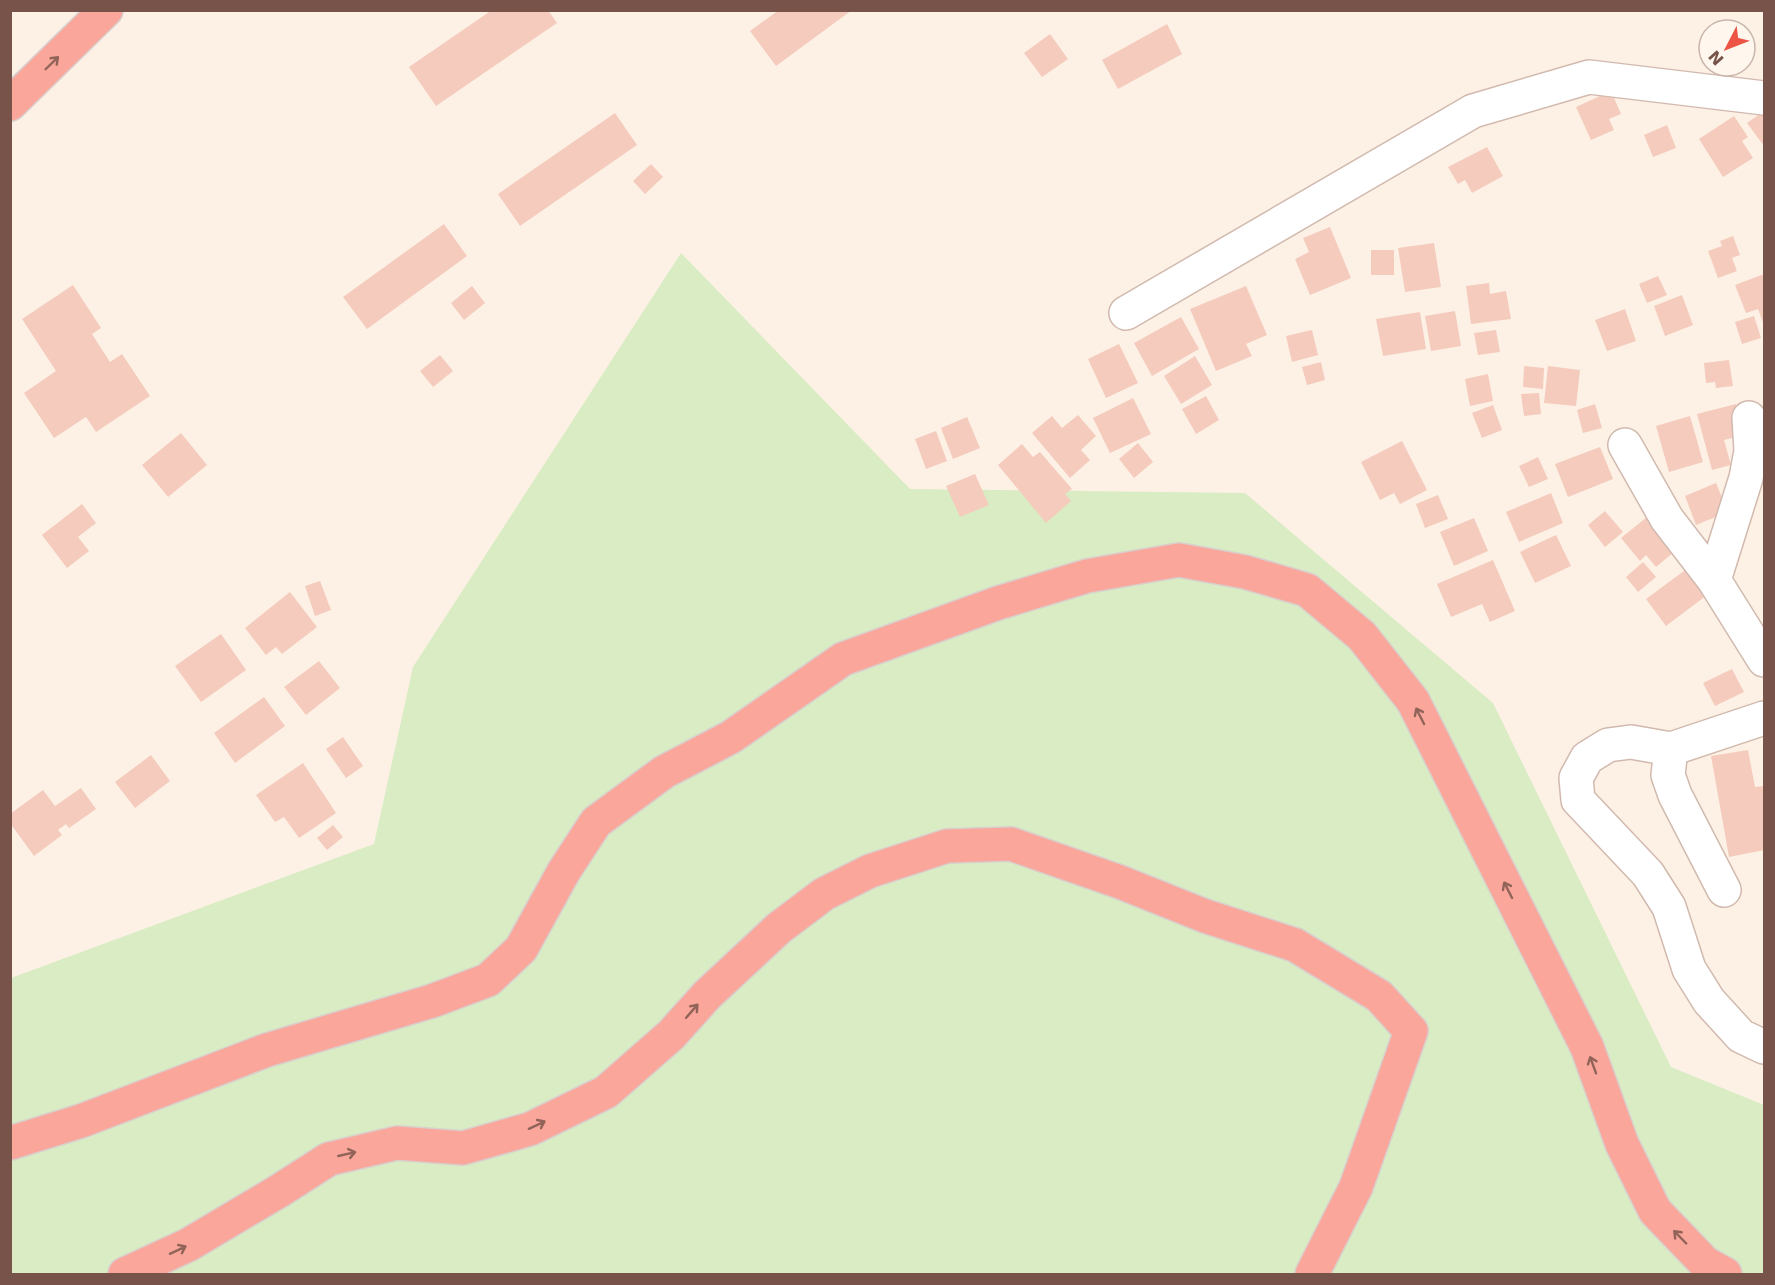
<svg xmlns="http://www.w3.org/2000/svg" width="1775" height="1285" viewBox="0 0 1775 1285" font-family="'DejaVu Sans',sans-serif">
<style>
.green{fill:#d9ecc3}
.building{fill:#f4cbbc}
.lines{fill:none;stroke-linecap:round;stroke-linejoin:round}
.minor-casing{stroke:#d2b9ae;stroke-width:36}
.highway-casing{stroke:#d9cfcc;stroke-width:36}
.minor{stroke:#fff;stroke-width:33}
.highway{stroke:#faa69a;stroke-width:33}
.oneway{stroke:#926459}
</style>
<rect width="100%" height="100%" fill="#fdf1e6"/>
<path class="green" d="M681,253l229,236 335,4 248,210 178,364 93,38v169h-1753v-296l363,-134 39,-177z"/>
<path class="building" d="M492,10h56l9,13 -121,83 -27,-39z
M779,10h73l-76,56 -26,-35z
M1167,24l15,30 -64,35 -16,-29z
M1050,34l18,25 -26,18 -18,-24z
M1611,91l10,23 -12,5 5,11 -23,10 -15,-33z
M1764,111v35l-17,-23z
M615,113l22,32 -117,81 -22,-32z
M1734,116l14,21 -6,4 11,17 -30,19 -24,-38z
M1667,125l9,23 -23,9 -9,-22z
M1487,147l16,29 -31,17 -7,-13 -7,4 -10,-17z
M651,164l12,13 -18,17 -12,-13z
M444,224l23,32 -100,73 -24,-32z
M1330,227l21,51 -41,17 -15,-36 14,-7 -6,-14z
M1733,236l7,19 -8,3 5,13 -19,7 -10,-27 14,-5 -2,-5z
M1434,243l7,44 -36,5 -7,-44z
M1371,250h23v25h-23z
M1764,274v51l-6,-16 -12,4 -11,-28z
M1658,276l9,19 -20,8 -8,-19z
M1489,283l1,11 16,-3 5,28 -40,5 -5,-38z
M73,285l28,43 -9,6 18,28 12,-8 28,42 -54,36 -10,-15 -32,21 -30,-45 32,-22 -34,-52z
M472,286l13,17 -21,17 -13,-17z
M1246,286l21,49 -21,9 6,12 -36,15 -26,-62z
M1682,295l11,30 -28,11 -11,-30z
M1625,309l11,32 -29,10 -12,-31z
M1455,311l6,35 -30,5 -6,-35z
M1420,312l6,37 -43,7 -7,-37z
M1754,316l7,22 -19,6 -7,-22z
M1181,317l18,32 -47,27 -18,-33z
M1312,330l6,25 -26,7 -6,-26z
M1496,330l4,22 -22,3 -4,-22z
M1119,344l19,39 -32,15 -18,-39z
M440,355l13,16 -20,16 -13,-16z
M1195,356l17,29 -31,19 -17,-28z
M1729,360l4,26 -17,2 -1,-6 -9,1 -2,-20z
M1321,362l4,18 -18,5 -5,-18z
M1524,366l20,2 -1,21 -20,-2z
M1548,366l32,4 -4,36 -32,-3z
M1488,374l5,27 -23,5 -5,-27z
M1539,393l2,21 -17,2 -3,-22z
M1206,396l13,24 -23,14 -14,-25z
M1133,398l18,36 -41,19 -17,-35z
M1595,404l7,24 -19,5 -6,-23z
M1736,404l8,31 -20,5 7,25 -19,5 -15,-56z
M1493,405l9,25 -20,8 -10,-25z
M1078,415l18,21 -15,14 9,10 -20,18 -38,-45 20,-17 10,12z
M1690,416l13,46 -34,10 -13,-46z
M967,417l13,31 -27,11 -12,-31z
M936,431l11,30 -21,8 -11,-30z
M181,433l26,32 -39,32 -26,-32z
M1402,441l25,49 -27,14 -6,-11 -14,7 -19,-38z
M1138,443l15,19 -19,16 -15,-19z
M1022,444l11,13 7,-5 32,37 -7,5 6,7 -25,22 -48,-58z
M1600,447l13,32 -45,18 -13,-33z
M1538,457l10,22 -19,8 -10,-21z
M975,474l14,31 -29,12 -14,-31z
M1716,483l12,29 -32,13 -11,-29z
M1551,493l12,30 -44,19 -13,-30z
M1438,495l10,24 -23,9 -9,-24z
M82,504l14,19 -18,14 11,14 -22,17 -25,-33z
M1605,511l18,21 -18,15 -17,-22z
M1647,517l28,34 -19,16 -10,-12 -6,6 -19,-23z
M1474,518l14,33 -34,15 -14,-34z
M1556,535l15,31 -36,17 -15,-31z
M1493,560l22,51 -25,11 -8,-18 -31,13 -14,-33z
M1643,562l13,15 -18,15 -12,-15z
M1692,565l19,27 -45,34 -20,-27z
M320,581l11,29 -16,6 -10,-30z
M290,592l27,35 -35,27 -6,-7 -10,8 -21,-27z
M221,634l25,36 -45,32 -26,-36z
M319,661l21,27 -34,27 -22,-28z
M1732,669l12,23 -29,14 -12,-23z
M264,697l21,29 -50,37 -21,-30z
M343,737l20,29 -17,12 -20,-29z
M1748,750l7,37 9,-1v64l-35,7 -18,-101z
M151,755l19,26 -35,27 -20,-26z
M303,763l33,50 -37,25 -15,-21 -9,5 -19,-27z
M81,788l15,21 -27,19 -3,-4 -8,6 4,5 -28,21 -24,-33v-9l33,-24 12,16z
M333,825l10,12 -16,13 -10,-12z"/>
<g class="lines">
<g class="minor-casing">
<path id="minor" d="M1126,313l347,-202 116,-34 175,21
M1625,445l42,74 47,61 50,80
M1714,580l32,-102 5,-27 -2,-33
M1764,718l-93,31 -40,-7 -23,3 -21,13 -11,20 2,22 70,74 21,33 20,62 20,32 32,35 23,11
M1671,749l-3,26 7,20 49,95"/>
</g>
<g class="highway-casing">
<path id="highway" d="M10,104l96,-94
M10,1143l71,-22 186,-71 165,-49 56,-21 33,-31 43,-78 32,-49 68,-50 67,-35 112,-78 155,-56 89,-27 92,-16 66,12 62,18 55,46 51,65 174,346 35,97 33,67 50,52 20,11
M125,1274l63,-29 91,-54 50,-32 68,-16 66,5 67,-19 76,-37 65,-57 36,-40 72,-67 45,-34 46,-23 77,-25 64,-2 109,38 85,34 90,29 84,51 32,35 -55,156 -44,87"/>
</g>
<use href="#minor" class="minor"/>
<use href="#highway" class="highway"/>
</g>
<defs><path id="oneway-shaft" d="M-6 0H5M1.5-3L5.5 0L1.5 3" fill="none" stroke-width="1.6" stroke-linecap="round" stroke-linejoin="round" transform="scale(1.5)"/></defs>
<g class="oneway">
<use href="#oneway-shaft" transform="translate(52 63) rotate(-44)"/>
<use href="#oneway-shaft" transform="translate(1420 716) rotate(-117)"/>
<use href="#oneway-shaft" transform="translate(1508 890) rotate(-117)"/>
<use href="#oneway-shaft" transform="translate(692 1011) rotate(-49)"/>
<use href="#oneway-shaft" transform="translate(1593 1065) rotate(-110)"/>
<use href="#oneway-shaft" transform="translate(537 1125) rotate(-25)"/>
<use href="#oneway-shaft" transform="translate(347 1154) rotate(-13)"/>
<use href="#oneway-shaft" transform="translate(1680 1237) rotate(-134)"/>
<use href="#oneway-shaft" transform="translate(178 1250) rotate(-25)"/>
</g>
<rect width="1775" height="1285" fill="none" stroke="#785349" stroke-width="24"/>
<g transform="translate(1727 48) rotate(228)"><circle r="28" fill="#fff6ed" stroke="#c9b5ab" stroke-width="1.5"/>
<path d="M0-4.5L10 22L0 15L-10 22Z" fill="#ed5446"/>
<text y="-9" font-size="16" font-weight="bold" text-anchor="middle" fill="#785349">N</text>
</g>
</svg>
